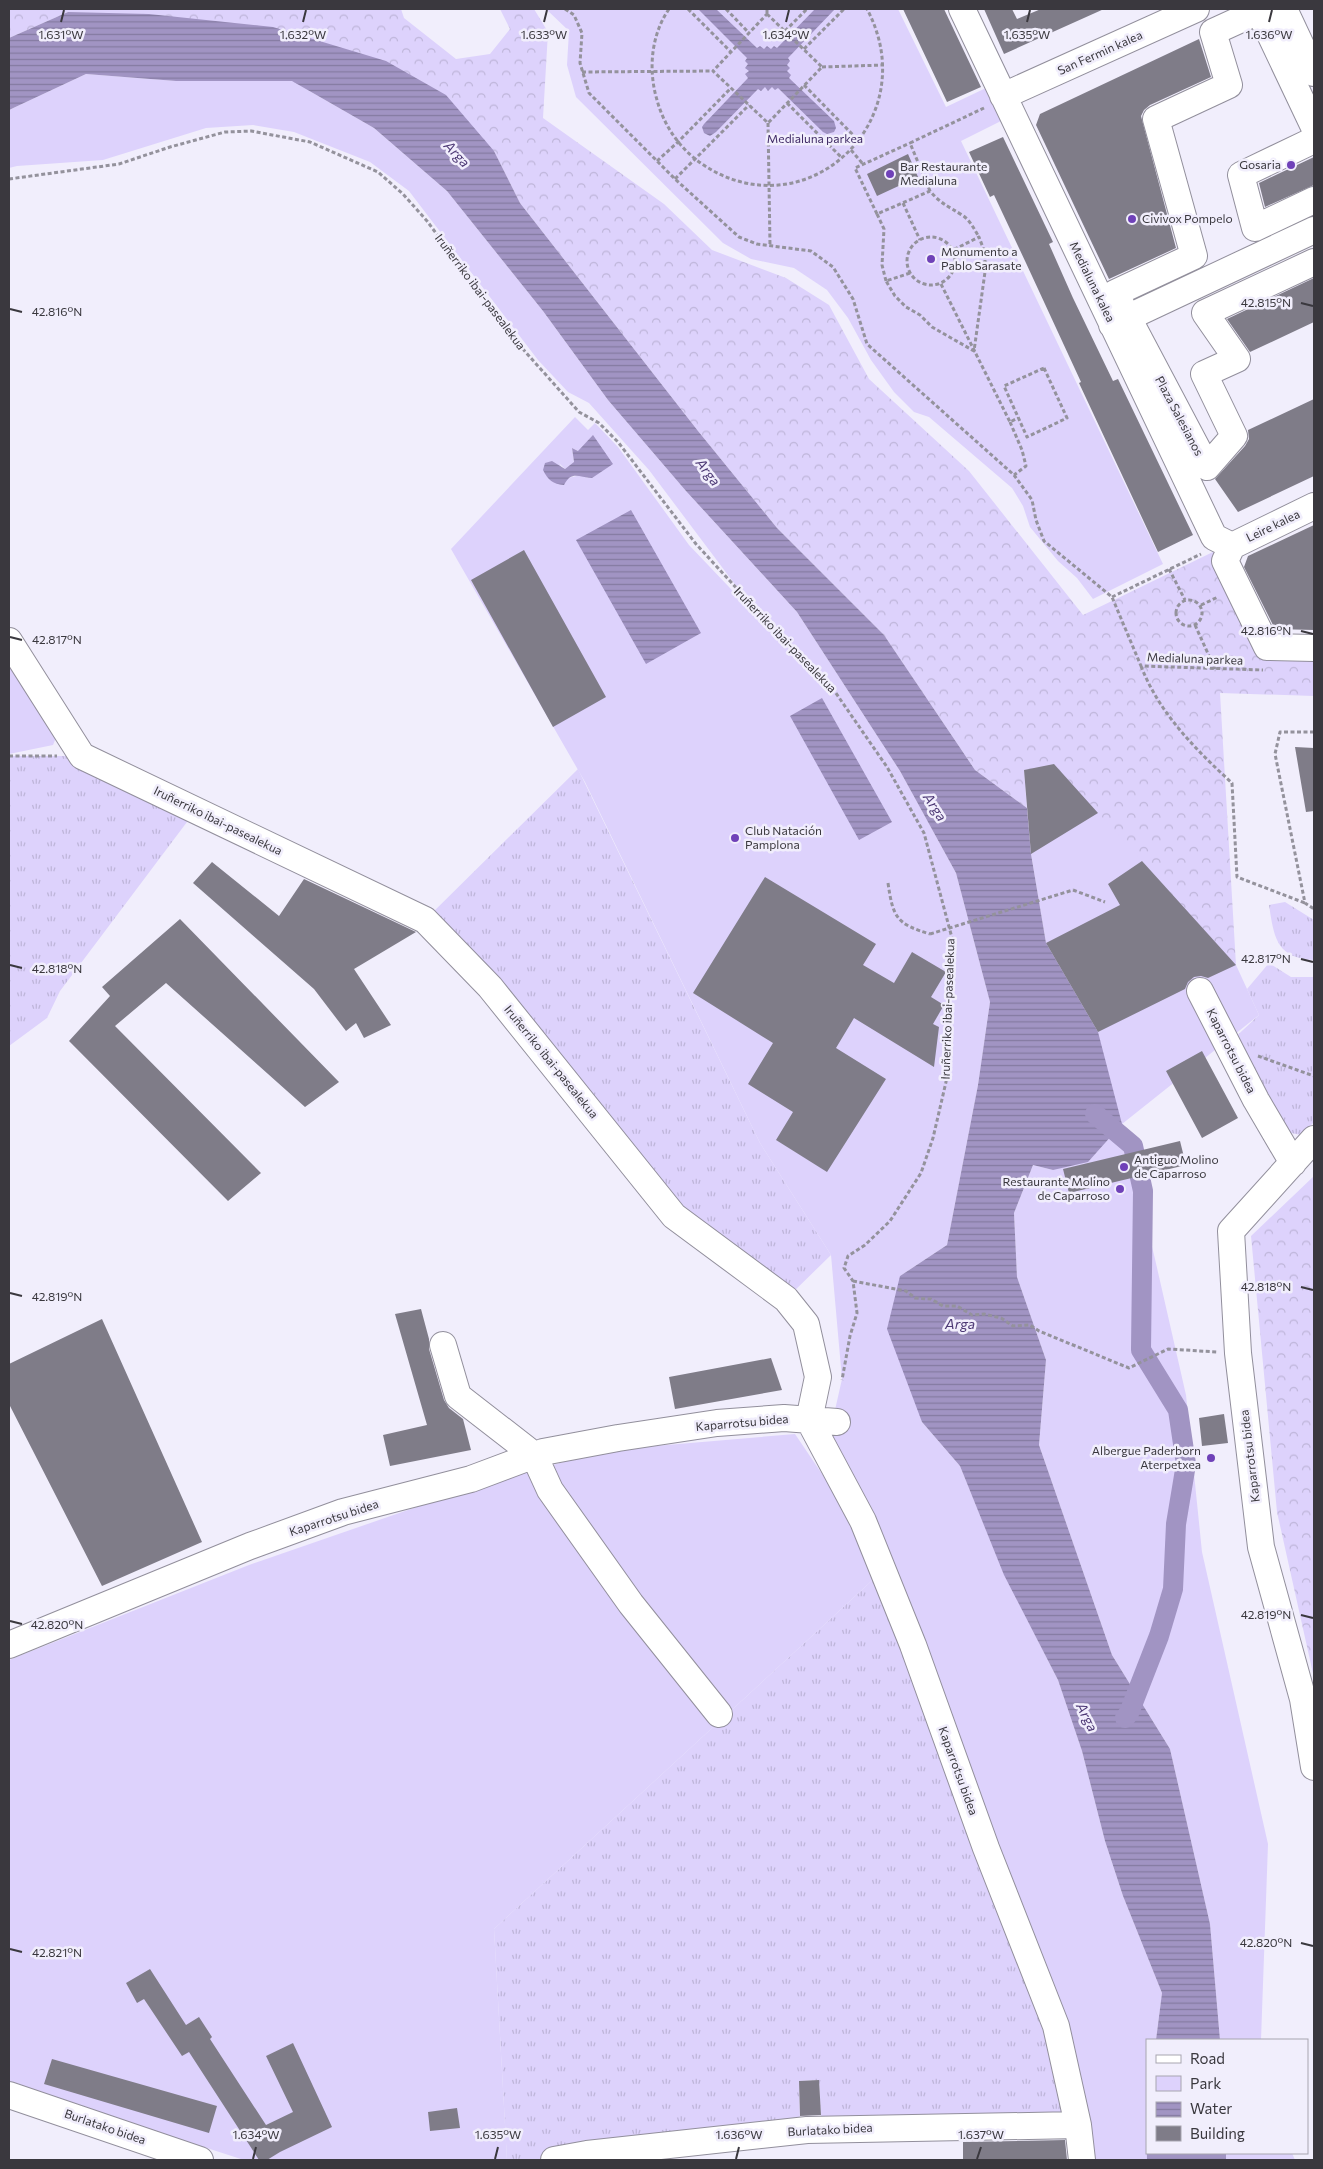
<svg xmlns="http://www.w3.org/2000/svg" width="1323" height="2169" viewBox="0 0 1323 2169" font-family="Commissioner,sans-serif">
<style>
.grass{fill:url(#grass-tufts)}
.forest{fill:url(#forest-crowns)}
.green{fill:#ddd2fc;fill-rule:evenodd}
.water{fill:url(#water-rules)}
.lines{fill:none;stroke-linecap:round;stroke-linejoin:round}
.canal{stroke:#a194c3;stroke-width:20}
.building{fill:#7f7c88}
.minor-casing{stroke:#928f9c;stroke-width:28}
.path{stroke:#94929c;stroke-width:3;stroke-dasharray:4 2.5;stroke-linecap:butt}
.minor{stroke:#fff;stroke-width:26}
.path-bridge{stroke:#94929c;stroke-width:3;stroke-dasharray:4 2.5;stroke-linecap:butt}
.ticks{fill:none;stroke:#3a383e;stroke-width:2}
.poi-dot{fill:#6f41b8;stroke:#f1eefc;stroke-width:2}
.labels{text-anchor:middle;stroke-width:5;stroke-linejoin:round;paint-order:stroke}
.street-label{font-size:12px;fill:#3a383e;stroke:#f1eefc}
.park-label{font-size:12px;fill:#3f2a65;stroke:#f1eefc}
.poi-label{font-size:12px;fill:#3a383e;stroke:#f1eefc;text-anchor:start}
.water-label{font-size:14px;font-style:italic;fill:#4d3975;stroke:#f1eefc}
.ticks-label{font-size:12px;text-anchor:middle;fill:#3a383e;stroke:#f1eefc;stroke-width:5;stroke-linejoin:round;paint-order:stroke}
</style>
<defs>
<pattern id="grass-tufts" width="24" height="20" patternUnits="userSpaceOnUse" patternTransform="scale(1.25)"><rect width="24" height="20" fill="#ddd2fc"/><path d="M3 7l-1-3M5 7V3M7 7l1-3M15 17l-1-3M17 17v-4M19 17l1-3" fill="none" stroke="#beb5d9"/></pattern>
<pattern id="forest-crowns" width="20" height="18" patternUnits="userSpaceOnUse" patternTransform="scale(1.25)"><rect width="20" height="18" fill="#ddd2fc"/><path d="M2 6a3 3 0 1 1 6 0M12 15a3 3 0 1 1 6 0" fill="none" stroke="#beb5d9"/></pattern>
<pattern id="water-rules" width="6" height="5" patternUnits="userSpaceOnUse" patternTransform="scale(1.25)"><rect width="6" height="5" fill="#a194c3"/><path d="M0 2.5h6" fill="none" stroke="#847aa0"/></pattern>
</defs>
<rect width="100%" height="100%" fill="#f1eefc"/>
<path class="grass" d="M9,756h73l114,54 -136,181 -13,27 -38,28z
M578,769l182,374 71,112 -45,44 -112,-83 -249,-296z
M1285,902l29,18v40c-38,-2 -40,-23 -45,-55z
M1269,963l22,14h23v145l-13,13 -15,-3 -59,-87 32,-30 -12,-26z
M877,1576l176,477 11,72 -243,-6 -2,-39 -20,1 1,41 -241,38h-52l-13,-231z"/>
<path class="forest" d="M9,9h392l3,9 52,41 34,-5 20,-25 -10,-20h34l14,23 -5,86 121,86 48,46 74,28 43,27 40,74 100,92 114,144 132,-64 52,107 47,1v37l-94,-3 16,272 -212,-195 3,38 -52,-38 -91,-135 -107,-107 -79,-97 -178,-228 -26,-52 -426,-139 -59,26z
M1314,1176v502l-37,-166 -26,-276z"/>
<path class="green" d="M546,9h352l48,98 40,-19 15,33 -40,20 202,423 -70,35 -16,-21 -19,-17 -28,-34 -7,-21 -11,-18 -83,-71 -15,-5 -20,-20 -23,-32 -23,-42 -21,-28 -33,-22 -43,-9 -28,-16 -147,-146 -9,-32 2,-34z
M86,74l90,7h116l82,47 73,63 96,120 65,89 78,91 111,121 103,159 56,102 34,129 -12,83 -31,160 -47,31 22,146 38,44 44,108 54,106 24,71 23,90 18,55 39,97 -6,47h-9v120h-75l-19,-107 -225,-612 14,-62 -11,-124 -71,-112 -175,-361 -134,-233 124,-132 13,13 7,-7 23,24 71,98 78,82 -118,-157 -60,-67 -21,-11 -30,-32 -129,-169 -39,-29 -76,-30 -41,-7 -47,3 -103,32 -86,6 -8,2v-58zM572,448l6,3 10,27 -7,-3 -13,3 -9,-15 6,6 9,-6z
M9,648l46,75v17l-2,5 -44,9z
M1054,764l182,201 23,50 -137,109 33,135 31,136 16,157 66,292 -7,196h-41l-10,-116 -40,-175 -58,-94 -73,-210 7,-85 -29,-83 -3,-64 19,-48 20,5 -7,-227 -15,-89 -7,-84z
M795,1434l46,68 36,74 -383,353 13,231h-263l-235,-76v-424l240,-95 237,-82 122,-33z
M1226,2153h66l3,7h-69z"/>
<path class="water" d="M698,9h18l41,39 3,-2 4,3 3,-3 4,3 3,-3 3,2 38,-39h20l-47,49 2,3 -3,4 3,3 -3,3 4,4 -2,3 45,43 2,7 -2,4 -7,2 -4,-2 -45,-44 -3,2 -3,-3 -4,4 -3,-4 -4,4 -3,-2 -42,43 -6,4 -6,-3 -2,-6 2,-3 44,-46 -3,-4 4,-3 -4,-3 3,-4 -3,-3 2,-3z
M68,12l81,2 124,13 113,34 60,34 48,56 26,52 178,228 79,97 107,107 91,135 52,38 4,46 15,89 52,89 24,92 -34,38 -35,8 -20,-5 -19,48 3,64 29,83 -7,85 73,210 58,94 40,175 10,116h-64l6,-47 -39,-97 -18,-55 -23,-90 -24,-71 -54,-105 -44,-109 -38,-44 -35,-93 13,-53 47,-31 31,-160 12,-83 -34,-129 -56,-102 -103,-159 -111,-121 -78,-91 -65,-89 -96,-120 -73,-63 -82,-47h-116l-90,-7 -77,36v-72z
M593,435l20,29 -21,14c-13,0 -20,-8 -28,7 -11,-1 -16,-5 -21,-15l2,-7 7,-2 13,8 9,-7 -2,-14 6,3z
M631,510l70,123 -55,31 -70,-124z
M822,698l70,124 -33,18 -69,-124z
M1147,2117v36h79v7h-79l-1,-40z"/>
<g class="lines">
<path class="canal" d="M1095,1114l38,32 10,45 -2,159 37,60 8,54 -10,60 -3,65 -14,47 -30,77 -4,5"/>
</g>
<path class="building" d="M903,9h41l37,78 -34,15z
M984,9h28l5,10 24,-10h63l-100,45z
M1199,39l12,38 -61,28 -6,5 -3,6 35,132 -67,31 -73,-154 4,-11z
M1003,137l50,105 -4,2 24,54 40,83 5,-2 75,156 -35,17 -79,-169 2,-1 -55,-119 -32,-68 -4,2 -21,-45z
M908,154l10,23 -41,19 -10,-22z
M1314,157v28l-49,22 -6,-24z
M1314,278v44l-64,30 -23,-33z
M1314,399v77l-76,36 -23,-33 30,-33 4,-7 -1,-9z
M1314,525v105l-39,-1 -31,-62 4,-11z
M524,550l82,147 -53,30 -82,-147z
M1295,747l19,1v63l-8,1z
M1054,764l44,49 -67,41 -7,-84z
M1142,861l94,104 -28,13 -7,-2 -7,1 -6,5 -3,7 -87,43 -52,-89 74,-38 -12,-21z
M212,862l67,54 25,-37 112,53 -62,37 37,56 -27,13 -8,-15 -10,8 -32,-42 -121,-106z
M765,877l111,67 -13,21 31,18 18,-31 34,20 -15,25 13,8 -11,19 6,3 -5,40 -80,-49 -18,30 50,31 -59,93 -51,-32 17,-28 -45,-28 25,-41 -80,-50z
M180,919l159,163 -34,25 -139,-124 -51,43 146,147 -33,28 -159,-160 41,-45 -8,-9z
M1202,1051l36,67 -36,20 -36,-67z
M1180,1141l6,24 -117,28 -6,-24z
M421,1309l8,30v10l15,51 5,8 14,11 8,31 -81,16 -7,-31 44,-10 -32,-111z
M102,1319l100,223 -100,44 -93,-182v-40z
M771,1358l11,32 -107,19 -6,-32z
M1224,1414l4,29 -26,3 -3,-28z
M150,1969l36,56 13,-8 13,20 -2,2 56,86 27,-13 -27,-56 27,-13 39,84 -52,25 -13,8h-8l-70,-108 -7,4 -38,-57 -7,4 -11,-20z
M52,2059l165,47 -8,27 -165,-49z
M819,2080l2,35 -21,1 -1,-35z
M457,2108l3,20 -30,3 -2,-19z
M1065,2140l2,20h-104v-18z"/>
<g class="lines">
<g class="minor-casing">
<path id="minor" d="M962,9l252,528 18,9
M1284,9l30,64
M1003,96l193,-87
M1314,127l-55,-116 -46,21 16,53 -73,34 38,137 -79,37 92,174 27,-31 -30,-62 33,-15 -32,-46 109,-51
M1314,140l-73,35 14,53 59,-28
M1112,325l202,-95
M1232,546l-7,15 42,86 47,1
M1232,546l82,-40
M9,641l73,115 343,164 65,67 184,229 112,83 20,25 12,53 -9,43
M1200,991l56,109 37,63
M1314,1139l-83,92 7,122 23,194 42,152 11,68
M443,1345l15,51 76,59 16,35 81,114 88,110
M809,1420l54,101 50,124 73,203 70,178 22,99 4,35
M9,1645l241,-99 93,-34 128,-33 72,-27 75,-14 99,-15 67,-5 53,4
M9,2095l191,65
M554,2160l33,-6 220,-24 271,-5"/>
</g>
<path class="path" d="M565,9l9,6 8,18 -2,30 9,30 86,86 64,58 18,7 54,7 22,16 20,32 14,45 147,131 18,25 4,20 8,21 68,56 29,69 122,4
M669,9c-18,26 -21,61 -12,91 7,26 23,49 45,64 104,70 224,-44 165,-155
M688,9l43,43
M726,9l23,24
M767,9v5
M767,14l55,53 -54,56 -55,-52z
M785,31l22,-22
M804,49l40,-40
M822,67l62,-2
M582,72l131,-1
M804,85l55,56
M787,103l55,55
M768,123l2,122
M851,150l12,14
M657,161l21,-19 53,-54
M9,179l110,-15 51,-17 55,-15 26,-1 59,11 68,30 25,22 24,27 86,117 66,74 20,11 19,19 78,102 122,133 13,9 56,81 37,66 28,105 -6,144 -13,56 -12,35 -31,48 -25,24 -17,11 -4,12 9,13 4,32 -7,23 -8,44
M675,179l74,-74
M930,191l-20,-48 74,-35
M903,203l17,37
M877,214l-22,-46 55,-25
M907 261a24 24 0 1 1 48 0a24 24 0 1 1-48 0Z
M910,273l-24,8 9,15 11,11 14,8 12,12 42,24 11,-79v-19l-6,-16 -26,13
M886,281l-4,-16 2,-36 -7,-15 53,-23c11,13 18,15 32,24 8,5 12,14 17,22
M941,284l69,138 8,-4
M1044,368l23,50 -40,19 -23,-51z
M1010,422l12,28 4,16 -12,9
M1169,569l16,31
M1112,597l89,-43
M1176 613a13 13 0 1 1 26 0a13 13 0 1 1-26 0Z
M1201,605l17,-8
M1195,625l20,44
M1141,666c18,47 55,84 91,117l5,94 68,26
M1314,732h-34l-5,22 30,149 9,6
M9,756h48
M888,883c5,34 8,41 42,51
M1073,890l32,12
M1258,1056l56,20
M853,1281l53,10 9,7 16,1 12,7h14l15,9 12,-1 17,4 12,8 17,-1 9,6 90,37 39,-19 49,3"/>
<use href="#minor" class="minor"/>
<path class="path-bridge" d="M930,934l143,-44"/>
</g>
<path class="ticks" d="M61,22l3,-12M303,22l3,-12M544,22l3,-12M786,22l3,-12M1027,22l3,-12M1269,22l3,-12M1301,303l12,3M10,309l12,3M1301,631l12,3M10,637l12,3M1301,959l12,3M10,965l12,3M1301,1287l12,3M10,1293l12,3M1301,1615l12,3M10,1621l12,3M1301,1943l12,3M10,1949l12,3M253,2159l3,-12M495,2159l3,-12M736,2159l3,-12M977,2159l4,-12"/>
<g class="poi-dot">
<circle cx="1291" cy="165" r="5"/>
<circle cx="890" cy="174" r="5"/>
<circle cx="1132" cy="219" r="5"/>
<circle cx="931" cy="259" r="5"/>
<circle cx="735" cy="838" r="5"/>
<circle cx="1124" cy="1167" r="5"/>
<circle cx="1120" cy="1189" r="5"/>
<circle cx="1211" cy="1458" r="5"/>
</g>
<g class="labels">
<g class="street-label">
<text transform="translate(1100 53) rotate(-24)" y="4">San Fermin kalea</text>
<text transform="translate(1092 282) rotate(64)" y="4">Medialuna kalea</text>
<text transform="translate(480 292) rotate(53)" y="4">Iruñerriko ibai-pasealekua</text>
<text transform="translate(1179 416) rotate(62)" y="4">Plaza Salesianos</text>
<text transform="translate(1273 526) rotate(-26)" y="4">Leire kalea</text>
<text transform="translate(785 640) rotate(46)" y="4">Iruñerriko ibai-pasealekua</text>
<text transform="translate(1195 659) rotate(2)" y="4">Medialuna parkea</text>
<text transform="translate(218 821) rotate(26)" y="4">Iruñerriko ibai-pasealekua</text>
<text transform="translate(948 1009) rotate(-88)" y="4">Iruñerriko ibai-pasealekua</text>
<text transform="translate(1231 1051) rotate(63)" y="4">Kaparrotsu bidea</text>
<text transform="translate(551 1062) rotate(51)" y="4">Iruñerriko ibai-pasealekua</text>
<text transform="translate(742 1423) rotate(-5)" y="4">Kaparrotsu bidea</text>
<text transform="translate(1250 1456) rotate(-97)" y="4">Kaparrotsu bidea</text>
<text transform="translate(334 1518) rotate(-18)" y="4">Kaparrotsu bidea</text>
<text transform="translate(958 1771) rotate(70)" y="4">Kaparrotsu bidea</text>
<text transform="translate(105 2127) rotate(19)" y="4">Burlatako bidea</text>
<text transform="translate(830 2130) rotate(-3)" y="4">Burlatako bidea</text>
</g>
<g class="park-label">
<text x="815" y="143">Medialuna parkea</text>
</g>
<g class="poi-label">
<text x="1281" y="169" text-anchor="end">Gosaria</text>
<text x="900" y="171">Bar Restaurante<tspan x="900" dy="14">Medialuna</tspan></text>
<text x="1142" y="223">Civivox Pompelo</text>
<text x="941" y="256">Monumento a<tspan x="941" dy="14">Pablo Sarasate</tspan></text>
<text x="745" y="835">Club Natación<tspan x="745" dy="14">Pamplona</tspan></text>
<text x="1134" y="1164">Antiguo Molino<tspan x="1134" dy="14">de Caparroso</tspan></text>
<text x="1110" y="1186" text-anchor="end">Restaurante Molino<tspan x="1110" dy="14">de Caparroso</tspan></text>
<text x="1201" y="1455" text-anchor="end">Albergue Paderborn<tspan x="1201" dy="14">Aterpetxea</tspan></text>
</g>
<g class="water-label">
<text transform="translate(457 154) rotate(47)" y="5">Arga</text>
<text transform="translate(708 472) rotate(53)" y="5">Arga</text>
<text transform="translate(935 807) rotate(57)" y="5">Arga</text>
<text x="960" y="1329">Arga</text>
<text transform="translate(1087 1717) rotate(63)" y="5">Arga</text>
</g>
</g>
<g class="ticks-label">
<text x="61" y="39">1.631°W</text>
<text x="303" y="39">1.632°W</text>
<text x="544" y="39">1.633°W</text>
<text x="786" y="39">1.634°W</text>
<text x="1027" y="39">1.635°W</text>
<text x="1269" y="39">1.636°W</text>
<text x="1266" y="307">42.815°N</text>
<text x="57" y="316">42.816°N</text>
<text x="1266" y="635">42.816°N</text>
<text x="57" y="644">42.817°N</text>
<text x="1266" y="963">42.817°N</text>
<text x="57" y="973">42.818°N</text>
<text x="1266" y="1291">42.818°N</text>
<text x="57" y="1301">42.819°N</text>
<text x="1266" y="1619">42.819°N</text>
<text x="57" y="1629">42.820°N</text>
<text x="1266" y="1947">42.820°N</text>
<text x="57" y="1957">42.821°N</text>
<text x="256" y="2139">1.634°W</text>
<text x="498" y="2139">1.635°W</text>
<text x="739" y="2139">1.636°W</text>
<text x="981" y="2139">1.637°W</text>
</g>
<rect width="1323" height="2169" fill="none" stroke="#3a383e" stroke-width="20"/>
<rect x="1146" y="2039" width="162" height="115" fill="#f1eefc" stroke="#a8a5b0"/>
<rect x="1156" y="2055" width="25" height="8" fill="#ffffff" stroke="#a8a5b0"/>
<text x="1190" y="2064" font-size="15" fill="#3a383e">Road</text>
<rect x="1156" y="2076" width="25" height="15" fill="#ddd2fc" stroke="#a8a5b0"/>
<text x="1190" y="2089" font-size="15" fill="#3a383e">Park</text>
<rect x="1156" y="2102" width="25" height="15" fill="url(#water-rules)" stroke="#a8a5b0"/>
<text x="1190" y="2114" font-size="15" fill="#3a383e">Water</text>
<rect x="1156" y="2126" width="25" height="15" fill="#7f7c88" stroke="#a8a5b0"/>
<text x="1190" y="2139" font-size="15" fill="#3a383e">Building</text>
</svg>
